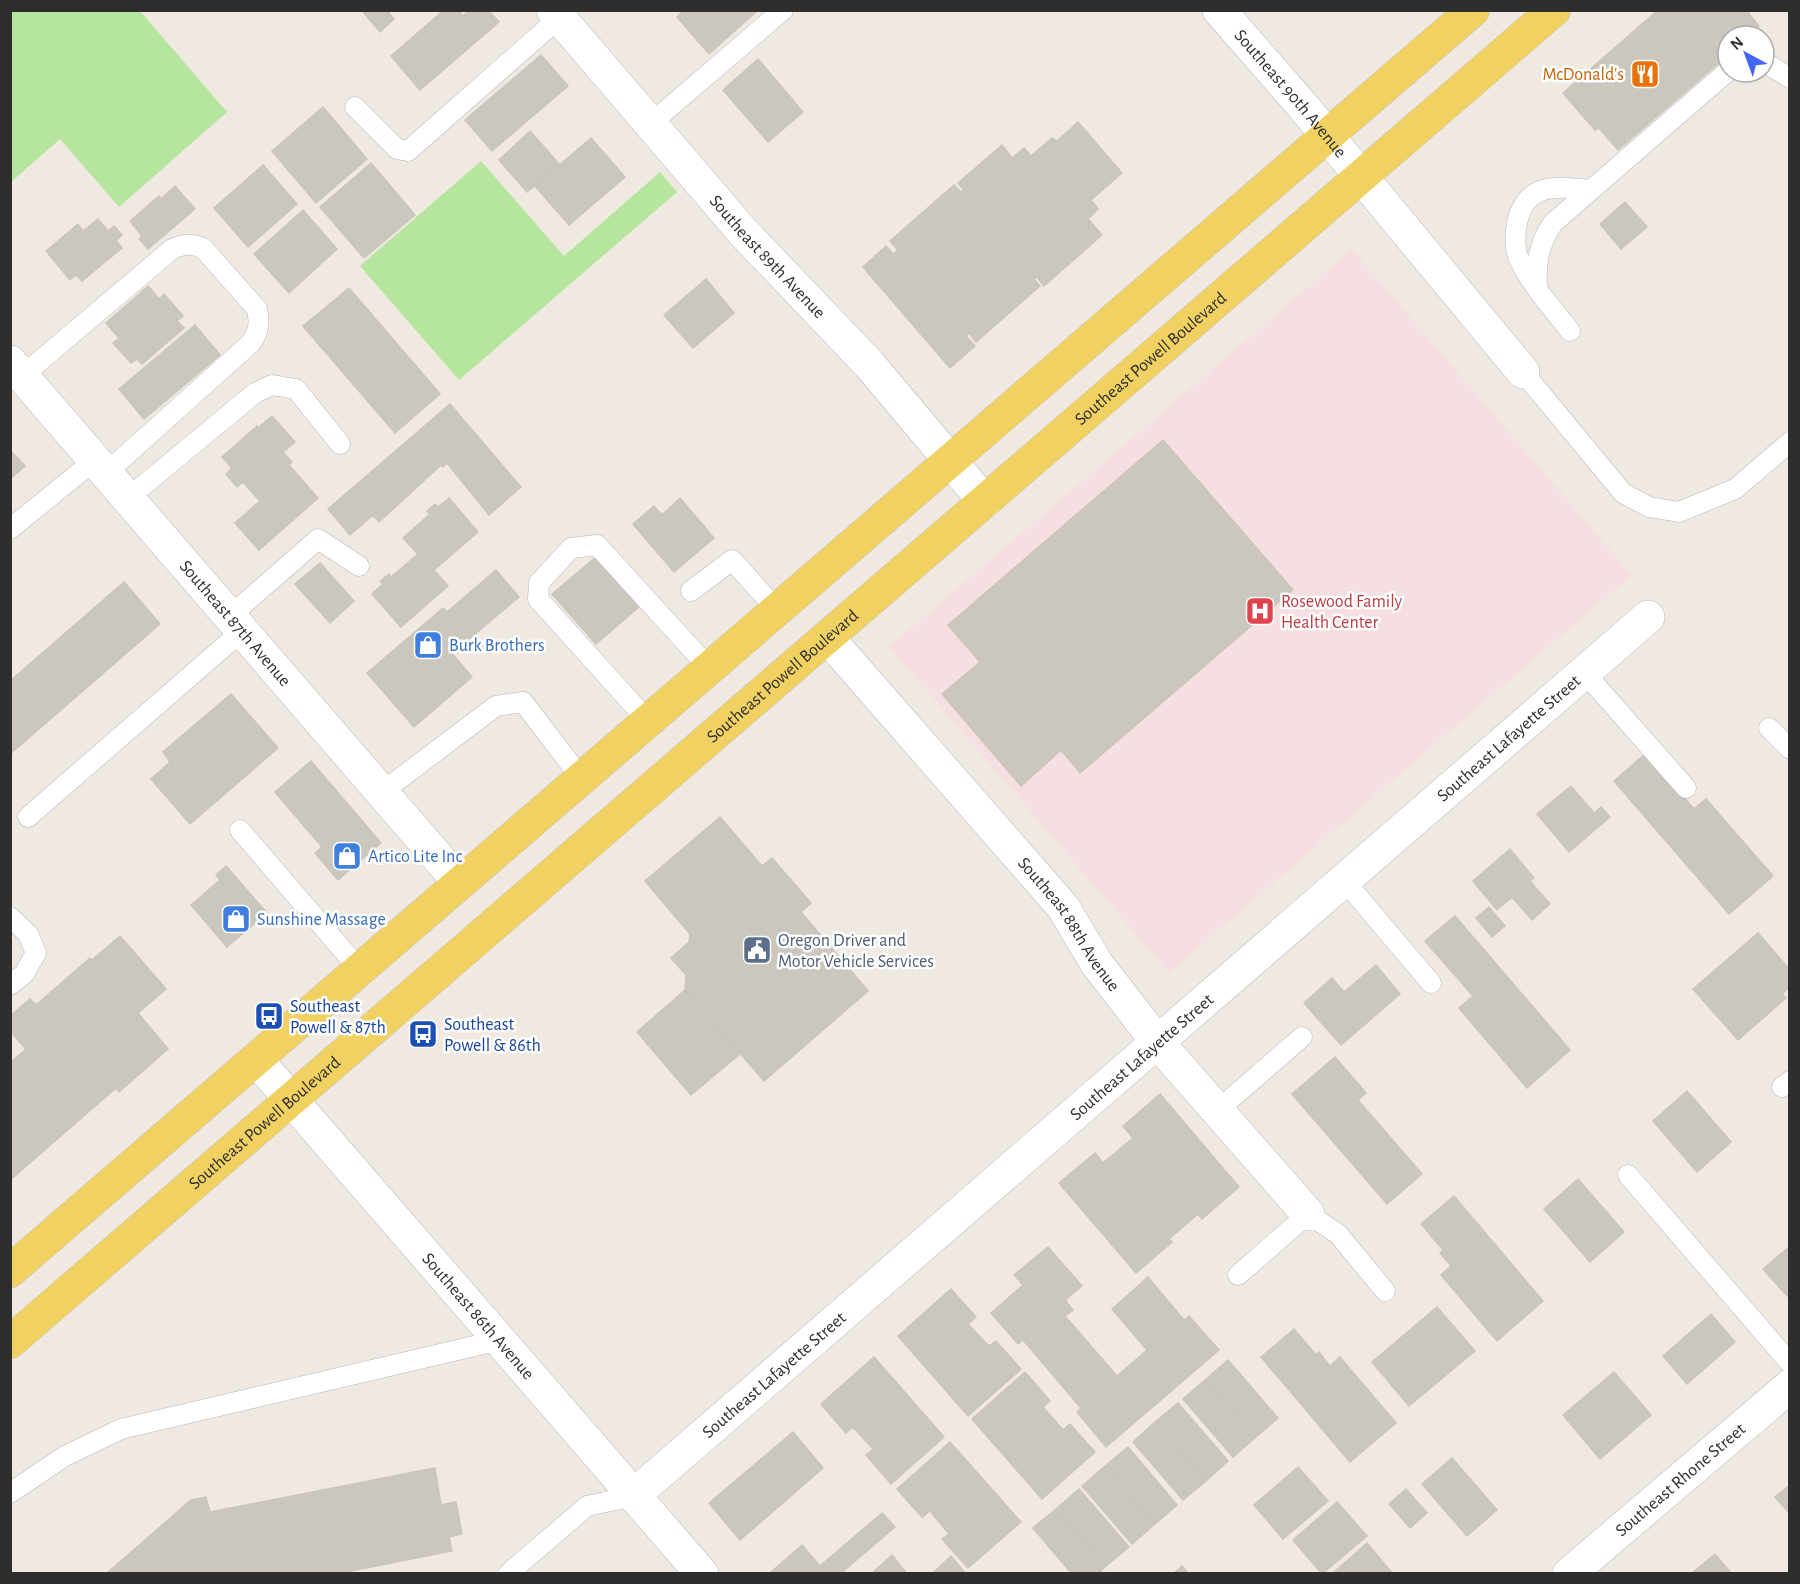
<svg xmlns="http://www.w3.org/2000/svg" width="1800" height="1584" viewBox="0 0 1800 1584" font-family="'Alegreya Sans',sans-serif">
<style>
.medical{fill:#f5dfe0}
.green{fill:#b6e59e}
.building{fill:#cbc7bf;stroke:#cbc5ba;stroke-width:1.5}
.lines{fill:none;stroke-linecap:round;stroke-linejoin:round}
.service-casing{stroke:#b4b7c1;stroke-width:21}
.minor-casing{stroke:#b4b7c1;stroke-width:34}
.primary-casing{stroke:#c9c9c9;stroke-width:34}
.service{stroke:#fff;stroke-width:20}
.minor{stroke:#fff;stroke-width:33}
.primary{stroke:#f2d163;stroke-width:33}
.labels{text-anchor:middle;stroke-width:5;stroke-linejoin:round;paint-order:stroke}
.food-label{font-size:18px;fill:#c56008;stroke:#fff;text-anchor:end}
.street-label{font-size:18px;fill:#2e2e2e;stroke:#fff}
.health-label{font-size:18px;fill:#be3a42;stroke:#fff;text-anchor:start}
.shop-label{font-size:18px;fill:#366cbe;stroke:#fff;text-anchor:start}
.service-label{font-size:18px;fill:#4e5e75;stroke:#fff;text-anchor:start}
.transit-label{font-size:18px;fill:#164399;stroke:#fff;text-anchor:start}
</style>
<rect width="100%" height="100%" fill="#efe9e1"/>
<path class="medical" d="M1352,249l280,326 -463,398 -280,-326z"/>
<path class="green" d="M11,10l129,1 87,101 -108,95 -59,-68 -49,43z
M481,161l83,95 96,-84 17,20 -218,188 -99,-114z"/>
<path class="building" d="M367,10h20l7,9 -14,13 -16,-19z
M444,10h14l5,6 6,-6h19l11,12 -79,68 -29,-34z
M684,10h74l-49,44 -32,-37z
M1658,10h88l13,16 -12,10h-19v7l-7,6 6,7 -109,94 -19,-22 -4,2 -32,-37z
M541,55l27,31 -76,65 -27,-31z
M758,59l45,53 -35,30 -45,-52z
M323,107l44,52 -51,44 -44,-52z
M1078,122l44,51 -31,27 7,9 -10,10 14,16 -58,51 -7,-9 -3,2 6,7 -64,56 -7,-9 -3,3 9,10 -25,22 -87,-101 23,-21 7,8 5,-4 -8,-9 64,-56 7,7 3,-2 -6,-7 44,-38 10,13 12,-10 7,8 21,-18 5,3z
M530,131l29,33 -32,28 -28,-32z
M591,138l34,39 -56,48 -34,-39z
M371,163l44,52 -51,43 -44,-51z
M263,165l34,39 -49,43 -34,-39z
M175,186l20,23 -47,40 -9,-10 3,-3 -12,-15 29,-25 2,3z
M1625,202l22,25 -26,22 -21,-25z
M303,210l34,39 -48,44 -35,-39z
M98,219l10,12 6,-5 8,9 -6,6 6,7 -40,33 -6,-6 -6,5 -24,-29 32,-27 5,7z
M706,279l28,34 -41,35 -29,-33z
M148,286l11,13 5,-5 19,22 -6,5 7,7 -42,36 -5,-5 -6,4 -18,-20 6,-5 -13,-15z
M349,288l91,106 -45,39 -92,-107z
M195,325l25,30 -76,64 -25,-30z
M450,404l71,83 -32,28 -42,-52 -4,4 -2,-2 -62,57 -6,-7 -23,20 -22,-26z
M272,416l23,26 -12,10 9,10 -3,3 29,33 -59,52 -24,-27 25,-22 -17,-19 -6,5 -11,-13 6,-6 -10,-11 35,-31 1,2z
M1163,440l130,150 -213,183 -19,-23 -40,36 -79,-92 38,-32 -32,-37z
M10,450l15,16 -15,13z
M449,498l29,34 -44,38 14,16 -47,41 -29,-33 11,-10 -3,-3 9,-7 2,3 27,-23 -15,-16 27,-24 -3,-3 8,-7 3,3z
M680,498l34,40 -40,34 -41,-48 21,-18 8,9z
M596,557l43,50 -43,37 -44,-50z
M320,563l34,38 -24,22 -35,-39z
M496,570l23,27 -50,42 -2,-2 -17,14 22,26 -58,50 -47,-54 76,-65 4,4z
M124,582l36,42 -150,130v-73z
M231,694l47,54 -88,76 -39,-45 19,-17 -7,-10z
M1646,753l48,56 12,-10 67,77 -44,38 -115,-133z
M311,761l70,82 -43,37 -23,-27 7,-6 -47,-55z
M1571,786l23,27 7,-6 9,10 -41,35 -32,-38z
M720,817l42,49 10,-8 39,45 -10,9 67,79 -104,90 -79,-91 1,-15 -15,-17 18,-16 1,-8 -45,-53z
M1510,849l24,29 -4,3 20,23 -18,16 -20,-23 -15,13 -24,-29z
M226,866l41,47 -40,34 -36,-42 29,-25 -4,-5z
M1489,907l16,19 -13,11 -16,-19z
M1455,916l115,134 -43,38 -68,-80 14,-12 -48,-55z
M1758,933l32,37v17l-8,7 4,4 -48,42 -45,-51z
M120,936l46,53 -28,24 30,36 -49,43 -3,-4 -106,92v-117l16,-14 -16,-18v-15l20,-17 6,6 54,-47 2,2z
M1376,965l24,29 -59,51 -37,-42 28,-25 12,14z
M685,990l55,64 -49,41 -54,-63z
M1335,1057l31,36 -8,7 64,74 -35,30 -95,-110z
M1687,1091l44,51 -34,30 -44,-51z
M1160,1094l79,93 -37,32 -4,-5 -29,25 3,3 -36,31 -77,-90 36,-30 8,10 30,-25 -10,-12z
M1578,1179l46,53 -34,30 -46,-53z
M1454,1196l89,105 -46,40 -56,-66 10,-9 -11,-13 3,-3 -22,-26z
M1790,1246v48l-3,2 -24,-27z
M1048,1247l34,39 -17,14 8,10 -8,6 52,60 30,-26 -35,-41 36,-32 36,43 5,-4 30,34 -113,97 -29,-35 4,-4 -58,-68 -5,4 -27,-31 32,-28 -9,-10z
M951,1289l25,28 -8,7 21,22 7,-5 25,28 -53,47 -70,-80z
M1437,1307l38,44 -66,55 -37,-44z
M1711,1314l24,28 -48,42 -24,-28z
M1294,1329l22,26 3,-3 11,14 10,-9 56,66 -46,39 -89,-105z
M874,1357l70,80 -53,47 -25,-29 7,-6 -20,-22 -7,6 -25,-29z
M1228,1360l50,58 -22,19 -51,-57z
M1025,1372l25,29 -7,6 20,23 7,-6 25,28 -53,47 -70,-80z
M1614,1372l37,43 -51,44 -37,-44z
M1205,1380l51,57 -23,20 -50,-58z
M1178,1403l50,58 -22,20 -51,-59z
M1155,1422l51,59 -23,19 -50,-58z
M793,1432l30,36 -83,72 -31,-37z
M950,1442l71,80 -53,46 -26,-29 7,-5 -19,-23 -8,6 -25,-28z
M1128,1447l49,58 -22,19 -50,-58z
M1452,1458l45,52 -30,26 -45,-52z
M1105,1466l50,58 -23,20 -50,-58z
M1298,1467l30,34 -45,38 -29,-34z
M435,1468l6,37 15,-3 6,32 -13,3 3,14 -116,23h-230l85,-74 15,-3 4,15z
M1790,1485v29l-15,-17z
M1079,1489l50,58 -23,19 -50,-57z
M1406,1489l21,24 -17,15 -21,-24z
M1337,1502l30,34 -45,38 -29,-34z
M1056,1509l50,57 -8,8h-26l-39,-46z
M882,1513l13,14 -55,47 -70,-1 32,-28 18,21z
M1367,1543l26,31h-61z
M1715,1554l17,20h-41z
M892,1555l15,19h-36z
M951,1556l15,18h-34z
M1182,1566l7,8h-16z"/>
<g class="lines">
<g class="service-casing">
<path id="service" d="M1764,62l26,16
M355,107l42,42 11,2 151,-133
M650,124l133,-114
M1537,289c-1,-26 1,-44 16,-66l175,-152
M1570,331c-18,-23 -38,-45 -51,-72 -5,-11 -4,-24 -2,-36 9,-42 41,-36 74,-33
M1523,372l100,121 26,14 30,5 56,-23 55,-47
M22,376l150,-127c12,-5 19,-6 31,-1l54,61c3,14 2,22 -6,34l-145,130
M128,498l127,-105 17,-8 24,4 44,55
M10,529l85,-69
M691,591l41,-31 45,50
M230,616l88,-77 41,27
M1584,672l102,116
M648,721l-110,-122 1,-16 32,-35 26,-3 113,124
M1769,728l21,21
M382,792l114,-86 27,-4 59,77
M28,817l214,-186
M240,830l120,140
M1343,879l88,104
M10,917l18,17 8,19 -12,21 -14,11
M1782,1087l8,-6
M1218,1110l84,-73
M1628,1175l162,188
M1238,1275l70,-61 30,20 47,57
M10,1493l55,-37 56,-27 379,-89
M508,1574l79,-68 46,-10"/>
</g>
<g class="minor-casing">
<g id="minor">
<path id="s1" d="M553,10l190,222 126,132 116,138"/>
<path id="s2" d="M1219,10l82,94 222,268"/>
<path id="s3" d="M10,362l450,521"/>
<path id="s4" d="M827,637l236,270 34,57 62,80 149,170"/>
<path id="s5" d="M256,1059l446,515"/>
<path id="s6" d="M633,1496c340,-292 677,-586 1015,-879"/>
<path id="s7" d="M1569,1574l221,-188"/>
</g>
</g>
<g class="primary-casing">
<g id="primary">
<path d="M10,1271l1463,-1261"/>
<path id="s8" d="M10,1342l1544,-1332"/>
</g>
</g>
<use href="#service" class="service"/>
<use href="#minor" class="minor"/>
<use href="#primary" class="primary"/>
</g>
<defs>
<g id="restaurant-square" transform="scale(1.5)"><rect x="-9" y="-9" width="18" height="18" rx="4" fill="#e8710a" stroke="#fff"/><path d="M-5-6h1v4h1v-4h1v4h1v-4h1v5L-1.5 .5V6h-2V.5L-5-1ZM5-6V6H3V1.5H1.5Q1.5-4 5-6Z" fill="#fff"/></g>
<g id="hospital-square" transform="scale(1.5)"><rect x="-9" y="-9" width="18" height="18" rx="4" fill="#e0444e" stroke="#fff"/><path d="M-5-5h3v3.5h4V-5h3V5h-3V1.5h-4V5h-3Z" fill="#fff"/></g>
<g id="shop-square" transform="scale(1.5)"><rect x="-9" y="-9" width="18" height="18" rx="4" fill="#3f7fe0" stroke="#fff"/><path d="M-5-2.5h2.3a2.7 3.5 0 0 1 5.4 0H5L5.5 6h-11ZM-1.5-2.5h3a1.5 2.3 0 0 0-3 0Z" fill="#fff"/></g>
<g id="civic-square" transform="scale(1.5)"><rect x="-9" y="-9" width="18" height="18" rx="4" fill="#5c6f8a" stroke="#fff"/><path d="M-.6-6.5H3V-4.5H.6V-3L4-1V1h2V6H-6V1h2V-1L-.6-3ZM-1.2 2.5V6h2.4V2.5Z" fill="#fff"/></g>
<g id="bus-square" transform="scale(1.5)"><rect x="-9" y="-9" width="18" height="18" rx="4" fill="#1a4fb4" stroke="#fff"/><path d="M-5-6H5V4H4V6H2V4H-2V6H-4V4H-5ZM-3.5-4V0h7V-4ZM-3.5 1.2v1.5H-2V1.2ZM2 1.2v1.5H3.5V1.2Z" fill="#fff"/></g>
</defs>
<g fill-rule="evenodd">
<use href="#restaurant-square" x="1645" y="74"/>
<use href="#hospital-square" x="1260" y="611"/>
<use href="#shop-square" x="428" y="645"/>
<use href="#shop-square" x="347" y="856"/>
<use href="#shop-square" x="236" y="919"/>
<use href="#civic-square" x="757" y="950"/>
<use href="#bus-square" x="269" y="1016"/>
<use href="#bus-square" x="423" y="1034"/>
</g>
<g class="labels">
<g class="food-label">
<text x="1624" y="80">McDonald's</text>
</g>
<g class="street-label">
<text dy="6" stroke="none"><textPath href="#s2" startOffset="110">Southeast 90th Avenue</textPath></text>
<text dy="6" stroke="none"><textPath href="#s1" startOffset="327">Southeast 89th Avenue</textPath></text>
<text dy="6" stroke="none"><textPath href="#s8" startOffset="1506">Southeast Powell Boulevard</textPath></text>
<text dy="6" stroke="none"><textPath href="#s3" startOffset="345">Southeast 87th Avenue</textPath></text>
<text dy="6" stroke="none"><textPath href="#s8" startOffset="1020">Southeast Powell Boulevard</textPath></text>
<text dy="6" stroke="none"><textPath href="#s6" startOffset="1158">Southeast Lafayette Street</textPath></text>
<text dy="6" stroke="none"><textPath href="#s4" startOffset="376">Southeast 88th Avenue</textPath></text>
<text dy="6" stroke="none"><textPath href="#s6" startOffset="672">Southeast Lafayette Street</textPath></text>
<text dy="6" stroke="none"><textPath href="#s8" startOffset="336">Southeast Powell Boulevard</textPath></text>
<text dy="6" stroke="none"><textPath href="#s5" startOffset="340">Southeast 86th Avenue</textPath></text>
<text dy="6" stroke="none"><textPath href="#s6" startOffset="186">Southeast Lafayette Street</textPath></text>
<text dy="6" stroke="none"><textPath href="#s7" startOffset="146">Southeast Rhone Street</textPath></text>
</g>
<g class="health-label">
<text x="1281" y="607">Rosewood Family<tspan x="1281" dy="21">Health Center</tspan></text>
</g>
<g class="shop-label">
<text x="449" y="651">Burk Brothers</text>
<text x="368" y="862">Artico Lite Inc</text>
<text x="257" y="925">Sunshine Massage</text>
</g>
<g class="service-label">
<text x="778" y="946">Oregon Driver and<tspan x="778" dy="21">Motor Vehicle Services</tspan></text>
</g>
<g class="transit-label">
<text x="290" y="1012">Southeast<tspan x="290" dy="21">Powell &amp; 87th</tspan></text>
<text x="444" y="1030">Southeast<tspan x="444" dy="21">Powell &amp; 86th</tspan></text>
</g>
</g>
<rect width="1800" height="1584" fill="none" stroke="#2e2e2e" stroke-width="24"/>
<g transform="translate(1746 54) rotate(319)"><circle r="28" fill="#ffffff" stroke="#ababab" stroke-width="1.5"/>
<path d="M0-4.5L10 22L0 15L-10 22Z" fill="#4264fb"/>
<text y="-9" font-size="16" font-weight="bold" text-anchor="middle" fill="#2e2e2e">N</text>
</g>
</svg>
